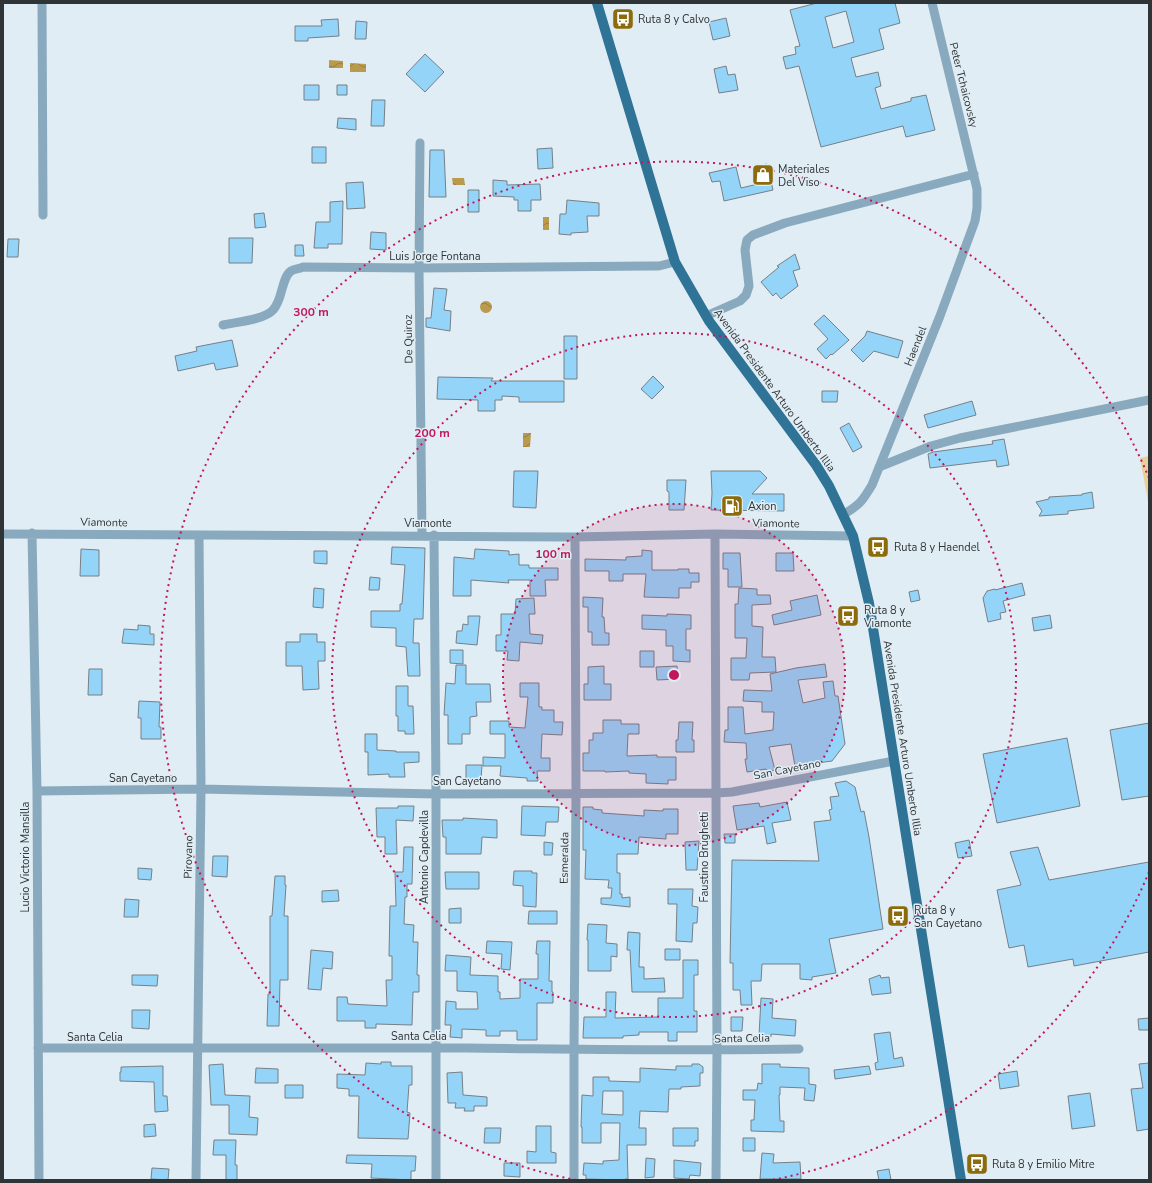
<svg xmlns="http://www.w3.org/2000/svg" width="1152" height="1183" viewBox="0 0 1152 1183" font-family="'Nunito Sans',sans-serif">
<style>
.green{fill:#e7d09a}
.water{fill:url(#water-waves)}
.building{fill:#95d4f9;stroke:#758087;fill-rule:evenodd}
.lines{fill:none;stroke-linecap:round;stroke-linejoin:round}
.minor{stroke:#89aabe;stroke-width:9}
.primary{stroke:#2f7397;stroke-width:10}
.ring{fill:none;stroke:#c2185b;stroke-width:2;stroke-dasharray:2 4}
.labels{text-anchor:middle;stroke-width:3;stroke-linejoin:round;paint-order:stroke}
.poi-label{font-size:11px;fill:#2f3437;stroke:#e1edf4;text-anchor:start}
.street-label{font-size:11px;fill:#2f3437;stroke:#e1edf4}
.centre{fill:#c2185b;stroke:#e1edf4;stroke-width:2}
.ring-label{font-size:12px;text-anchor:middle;font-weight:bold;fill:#c2185b;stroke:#e1edf4;stroke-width:3;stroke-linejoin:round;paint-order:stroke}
</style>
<defs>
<pattern id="water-waves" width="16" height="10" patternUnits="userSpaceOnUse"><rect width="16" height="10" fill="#ba9a4d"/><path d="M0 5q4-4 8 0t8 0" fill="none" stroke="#987e41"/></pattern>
</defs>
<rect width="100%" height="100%" fill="#e1edf4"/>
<path class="green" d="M1149,456v51l-9,-49z"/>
<path class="water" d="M329,60l14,1v7h-14z
M350,63l16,1v8h-16z
M452,178h12l1,7h-12z
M543,217h6v13h-6z
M480 307a6 6 0 1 1 12 0a6 6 0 1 1-12 0Z
M523,433h8l-1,14h-7z"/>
<path class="building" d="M817,3h78l5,20 -21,6 5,20 -33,9 5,19 22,-5 3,14 -6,2 6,21 30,-8v-3l15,-3 9,35 -29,7 -3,-11 -82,21 -22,-81 -13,3 -3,-12 13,-3 -1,-7 5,-1 -10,-36zM846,11l8,31 -21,6 -8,-31z
M726,18l4,18 -17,4 -4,-18z
M338,19l1,17 -31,2v3h-13v-15h27l-1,-6z
M356,21l11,1 -1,17h-11z
M425,54l19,18 -19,20 -19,-18z
M726,66l2,9 7,-1 3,16 -19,3 -5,-24z
M304,85h15v15h-15z
M337,85h10v10h-10z
M372,100h13l-1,26h-13z
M338,118l18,1v11l-19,-2z
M312,147h14v16h-14z
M552,148l1,20 -15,1 -1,-20z
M430,150h14l2,47h-17z
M767,164l6,26 -49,11 -4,-20 -8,1 -3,-9 27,-6 5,21 17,-4 -4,-17z
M493,180l14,1v4l33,-1 1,16h-10v11h-13v-11h-4v-3l-21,-1z
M363,182l2,26 -18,1 -1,-26z
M468,190h11v22h-11z
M567,200l32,3v13h-12l1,16 -17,1v2l-12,-1 1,-20h6z
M343,201l-1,43h-14v4h-14l2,-26h14v-20z
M264,213l2,14 -11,1 -1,-14z
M371,232l15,1v17l-16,-1z
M229,238h24l-1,25h-23z
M8,239h11l-1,18h-11z
M295,245h8l1,11h-9z
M795,254l5,15 -7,2 5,15 -17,13 -5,-6 -3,3 -12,-14 18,-15 -2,-1z
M434,288l13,1 -3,21 7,1 -1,20 -24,-4v-9h5z
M824,315l25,25 -17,15 -1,-1 -5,5 -9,-10 11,-10 -14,-15z
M867,331l36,10 -5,17 -24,-7 -11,11 -12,-12 14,-14z
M564,336h13v43h-13z
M232,340l6,26 -22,4 -2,-7 -36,8 -3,-15 22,-5 -1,-4z
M653,376l11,11 -12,12 -11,-10z
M438,377l55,1 -2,3h73v21h-45v-5l-17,-1v4h-7v11h-17v-11l-41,-1z
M822,391h16l-1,11h-15z
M972,401l4,14 -48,13 -4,-13z
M849,423l13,24 -9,5 -13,-24z
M1004,439l5,26 -12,2 -1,-7 -66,8 -2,-14 5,-2 60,-8 -1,-3z
M514,471h24l-2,37 -23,-1z
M711,471h49l7,7 -15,16h32v17l-73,-1 1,-17z
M667,480h19l-2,30h-15v-18l-2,-1z
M1092,492l2,16 -26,3v3l-29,2 3,-5 -6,-9 13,-3v-2l33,-2v-1z
M392,547l33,1 -2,71h-9l-1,24h6l1,33h-12l-2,-29 -10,-1v-18l-25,-1v-16h29v-7h2l3,-39 -14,-1z
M81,549l18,1v26h-19z
M475,549l34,2v4l10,-1v11h10v3h29v12h-13l1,16h-16v-16h-22l1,3 -38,-3v16h-18l1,-39 20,2z
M642,550l10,1v19h26v-1h11v4h10v9h-8v6h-12v10l-35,-1 2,-23h-23v7h-14v-10h-24v-12l41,1v-3l16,-1z
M314,551h13v13l-13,-1z
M723,553h17l2,34h-14v-18h-5z
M776,553h17l1,18h-18z
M370,577l10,1 -1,12h-10z
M1022,583l3,12 -22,6 3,11 -6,1 1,6 -13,3 -5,-24 4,-7 8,-2v1z
M314,588l10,1 -1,19 -10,-1z
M739,588l18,1v6h13l1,9 -19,1v21l11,1 -1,30h13l1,15 -26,1 -1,7h-18v-22h15l1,-20h-12v-34h3z
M918,590l2,10 -9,2 -2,-10z
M817,595l4,20 -47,10 -2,-10 20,-5 -2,-9z
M583,597l20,1 -1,19h2l1,16h4v12h-17v-13h-4v-25h-5z
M534,598l1,16h-6l1,20 13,1 -1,9 -22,-2 -1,19 -12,-1 1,-9h-12v-16h5v-21h14l1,-15z
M667,614l24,1v14h-5v21h4v12l-17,-1v-15h-7v-16l-24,-1v-14l25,1z
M1050,615l2,13 -18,3 -2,-13z
M468,616h12l-3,29 -21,-2 1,-12h5l1,-7 5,1z
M138,625l12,1v8h4v11l-32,-2 2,-14 14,1z
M300,634h17v8h8v19h-7l1,28 -16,1 -1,-24h-16v-24h14z
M450,650h13v14l-13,-1z
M640,651h14v16h-14z
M825,664l2,13 -29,3 5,23 22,-5 -2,-16 10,-1 2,15h3l7,48 -13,17 -37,5 -4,-22 -22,3 6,23 -8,2 -1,-3 -19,3 -2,-13h2l-1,-16 -22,-1 1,-12h3v-23h15l2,27 28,-4 1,-18h-12v-10l-19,-1 1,-11 28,1 -2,-17 26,-6z
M456,665h10v19h24l1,18h-15l1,14 -7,1v17h-8v10h-14v-29h-4l2,-32 9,1z
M604,666v18h7v16h-27v-16h4v-17z
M677,666l1,13 -21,1 -1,-13z
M89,669h13v26h-14z
M520,683h19v24h3v3h12v12h9l-1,13 -20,-1 -1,24h9v13h-13l1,10h-11v-3l-27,-2 1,-10h-18v-9l22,1v-24h-15v-13h19v6l16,1 3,-31h-8z
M396,686h12v20h5l1,28h-9v-3h-7v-15h-2z
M139,701l21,1 -1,25h2v12h-20v-21h-3z
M603,720h18v4h18v10h-11l-1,22 30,-1v2h19v23h-8v4l-22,-1v-9l-17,-1v-2l-24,1v-1h-22v-18h6v-13h4v-7h10z
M679,722h14l-1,18h2v12h-18v-12h2z
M1149,723v73l-27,4 -12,-70z
M365,734h12v16l19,1v1h23v10l-15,1 1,14h-16v-3l-21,1v-23h-3z
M1067,738l13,68 -83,17 -14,-69z
M466,765h16l-1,15h-15z
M846,781l9,6 6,25 3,-1 5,26 14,92 -54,10 7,34 -24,4v3l-12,-1v-15h-38l-1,17h-10l1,24h-11l-1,-15h-7v-27h-3l2,-103 87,1 -5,-39 17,-2 -2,-10 3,-1 -2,-12 9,-1 -4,-13z
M787,802l4,18 -19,3 4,19 -9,2 -3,-18 -27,4 -4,-24 26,-3 1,4z
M398,806h16l-1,15 -17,-1 1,34h-12v-17h-8l-1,-29h22z
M522,806l37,1 -1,15h-12l-1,14 -24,-1z
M583,807h10v2l9,1v3l42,3v-6l19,1v-2h15v25h-12v5l-27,-2 -1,17h-21v19h3v21h2v4l8,-1v10l-29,-3v-6h10l1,-10h-4l1,-8 -24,-1 1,-29h-3z
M463,818l34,2v18l-15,-1 -1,17h-35v-17h-3l-1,-17h21z
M724,834h11v9h-10z
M969,840l3,16 -14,2 -3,-15z
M699,841l-2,29h-11l-1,-28z
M544,842l9,1 -1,12h-8z
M404,847h9l-1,37h-5v13h-2l-1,27 10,1 -1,17h5l-1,33h2v17h-6l-1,33 -36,-1v4h-11v-7h-28v-24h10l1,7 39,2 -1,-26h6v-24h-3l1,-50h6l-1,-34h8z
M1038,847l11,33 100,-18v90l-75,14 -1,-7 -45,8 -4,-22 -15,3 -12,-58 24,-5 -11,-33z
M213,856h15l-1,21 -15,-1z
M138,868l14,1 -1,11 -13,-1z
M514,871h18v2h5l-1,34 -13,-1v-20l-10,-1z
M445,872h34v17h-33z
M275,876h10v9h1l-2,31h4v64h-8l-1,46h-12l1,-32h2v-78h2z
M668,889h25l-1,17 6,1 -1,16h-4l-1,19 -16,-1 1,-37h-9z
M338,890l1,11 -17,1v-11z
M125,899l14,1 -1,17h-14z
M461,908v15h-12v-14z
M529,911h28v13h-29z
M588,924l19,1 -1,18 11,1v13l-6,-1v15h-23v-31h-1z
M628,932l12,1 -1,34h5v12l20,-1 1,14h-33l-2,-42h-3z
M487,941l25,1 -2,28 -9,-1 1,-15 -16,-1z
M537,941h13l-1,40h3v11h1v11h-16v37h-20v-9h-17v5h-14v-6l-24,-1v9l-12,-1 1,-12h-6l1,-24 10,1v7h22l-1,-17 -20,-1v-20h-12l1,-16 25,2 -1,18 28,1v16h2v7l20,-1v-19h18v-25h-2z
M665,949h15v11h-15z
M311,950l22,2 -1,17 -9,-1 -2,22 -13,-1z
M683,960h15v15h-4v36h3v21h-20v9h-9v-9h-29v3l-16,1v2h-40l1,-21h22v-25h10l-1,26 43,-1v-19h25z
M132,975h26l-1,11 -25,-1z
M880,975l1,3 8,-1 2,16 -19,2 -3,-16z
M761,998l12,1 -1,19 24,2 -1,16 -24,-2v3l-12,-1z
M132,1010h18l-1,19 -17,-1z
M731,1017h12l-1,14h-11z
M1149,1018v12h-10l-1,-11z
M890,1032l4,27 8,-2 2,9 -28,4 -1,-7 3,-1 -4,-28z
M381,1062h10v4h21v19h-3l-2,27 3,1 -2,26 -50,-1 1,-42h-10v-7l-12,-1v-14l28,1 1,-12 15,1z
M1149,1063v66l-12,2 -6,-42 12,-1 -4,-24z
M223,1064l2,31 25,1 -1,21 9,1 -1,17 -28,-1v-29h-18l-2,-40z
M692,1064h7l4,3v6h-3v13l-19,1v2h-12l-1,23 -28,-1 -1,17h7v17h-19l1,34h-3v1l-39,-1v-4h-3l1,-12 19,1v-3l16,-1 1,-37h-19v20h-19v-16h-1l1,-32 11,1v-19h16v4l31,1v-14l36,2v-4h16zM603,1091h20v24l-21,-1z
M762,1064h18v3l29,1v16l7,1 -2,16 -10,-1 1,-12 -25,-1v8h-1l1,26h4v11l-33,-1v-11h3l1,-20h-12v-10h14l1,-7 4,1z
M163,1066v30h4l1,15 -13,1 -1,-30 -34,-1v-9h1v-5z
M869,1066l2,8 -36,5 -1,-9z
M256,1068l22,1v14h-23z
M1017,1071l2,15 -19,3 -2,-15z
M462,1072l1,23 24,2v9h-13v5h-10l1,-3h-10l1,-5h-8l-1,-30z
M285,1085h18v13h-18z
M1090,1093l5,33 -23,3 -4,-33z
M155,1124l1,12 -12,1v-12z
M536,1126h15v26l5,1v10h-29v-12l9,1z
M485,1128h16l-1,15h-16z
M673,1128h25v13h-3v5h-22z
M743,1138h12v13h-12z
M214,1140h22l-1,25h2v15h-11v-25h-13z
M762,1153l12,1 -1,9 27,-1 1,17h-41z
M347,1155l69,1 -1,15h-4v9l-40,-2 1,-14 -26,-1z
M646,1158l9,1 -1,18 -9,1z
M674,1160l27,3 -1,13 -10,-1 -1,4 -15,-1z
M504,1163h16v14l-16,-1z
M152,1168l17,1 -1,11 -17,-1z
M889,1169l2,11h-12l-2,-9z"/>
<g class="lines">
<path class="minor" d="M42,3l1,212
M420,143l-1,125 3,267
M706,316l34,-15 6,-6 3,-9 -4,-36 2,-10 6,-5 32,-12 189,-49
M223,325c13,-3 41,-5 50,-15 10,-10 8,-32 18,-39 3,-2 8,-2 12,-4l116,1 231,-2h9l16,-4
M879,467l52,-21 29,-8 189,-38
M844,514c16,-9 19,-14 28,-29l68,-169 35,-95 2,-13v-19l-45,-186
M32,533l5,258 2,389
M3,534l572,3 140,-3 138,2
M715,534l2,517 -1,129
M434,535l2,259v386
M37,791l164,-2 235,5 280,-1 16,-1 162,-31
M38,1048c143,1 286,0 428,0 111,1 222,3 333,1
M196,1180l5,-391 -2,-254
M574,1180v-131l2,-256 -1,-256"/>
<path class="primary" d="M597,3l78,259 34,59 107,144 13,21 24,50 16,67 92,577"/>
</g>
<circle cx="674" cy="675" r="171" fill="#c2185b" fill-opacity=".12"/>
<g class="ring">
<circle cx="674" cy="675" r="171"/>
<circle cx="674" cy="675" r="342"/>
<path d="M1149 872A514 514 0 0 1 772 1180M576 1180A514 514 0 1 1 1149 478"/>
</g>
<defs>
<g id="bus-square" transform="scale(1.15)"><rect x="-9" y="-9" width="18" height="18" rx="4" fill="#8b6b0c" stroke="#e1edf4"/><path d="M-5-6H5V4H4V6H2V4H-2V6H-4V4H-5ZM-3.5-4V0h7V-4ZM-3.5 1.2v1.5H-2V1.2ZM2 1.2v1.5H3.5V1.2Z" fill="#fff"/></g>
<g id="shop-square" transform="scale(1.15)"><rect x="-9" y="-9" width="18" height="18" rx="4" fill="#8b6b0c" stroke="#e1edf4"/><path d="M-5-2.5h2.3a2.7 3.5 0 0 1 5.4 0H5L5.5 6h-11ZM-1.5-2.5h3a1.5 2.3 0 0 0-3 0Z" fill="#fff"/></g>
<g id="fuel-square" transform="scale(1.15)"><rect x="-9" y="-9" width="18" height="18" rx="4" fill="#8b6b0c" stroke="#e1edf4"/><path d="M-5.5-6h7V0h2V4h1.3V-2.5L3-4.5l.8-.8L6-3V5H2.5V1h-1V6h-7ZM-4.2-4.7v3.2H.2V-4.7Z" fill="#fff"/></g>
</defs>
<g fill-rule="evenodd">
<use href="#bus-square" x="623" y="19"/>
<use href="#shop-square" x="763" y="175"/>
<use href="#fuel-square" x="732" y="506"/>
<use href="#bus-square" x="878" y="547"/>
<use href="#bus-square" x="848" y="616"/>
<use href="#bus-square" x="898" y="916"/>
<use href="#bus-square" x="977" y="1164"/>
</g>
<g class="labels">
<g class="poi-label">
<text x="638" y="23">Ruta 8 y Calvo</text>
<text x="778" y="173">Materiales<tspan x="778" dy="13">Del Viso</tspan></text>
<text x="748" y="510">Axion</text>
<text x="894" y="551">Ruta 8 y Haendel</text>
<text x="864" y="614">Ruta 8 y<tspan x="864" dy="13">Viamonte</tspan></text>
<text x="914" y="914">Ruta 8 y<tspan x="914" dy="13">San Cayetano</tspan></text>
<text x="992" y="1168">Ruta 8 y Emilio Mitre</text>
</g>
<g class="street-label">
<text transform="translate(964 85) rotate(76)" y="4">Peter Tchaicovsky</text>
<text x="435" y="260">Luis Jorge Fontana</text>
<text transform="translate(408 339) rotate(-91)" y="4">De Quiroz</text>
<text transform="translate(915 346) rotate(-68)" y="4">Haendel</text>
<text transform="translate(775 390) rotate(54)" y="4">Avenida Presidente Arturo Umberto Illia</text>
<text transform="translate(104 522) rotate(1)" y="4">Viamonte</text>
<text x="428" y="527">Viamonte</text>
<text transform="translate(776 523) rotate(1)" y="4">Viamonte</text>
<text transform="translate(903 738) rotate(81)" y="4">Avenida Presidente Arturo Umberto Illia</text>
<text transform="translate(787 769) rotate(-11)" y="4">San Cayetano</text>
<text x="143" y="782">San Cayetano</text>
<text x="467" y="785">San Cayetano</text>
<text transform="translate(25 857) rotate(-90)" y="4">Lucio Victorio Mansilla</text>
<text transform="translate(188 857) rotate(-89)" y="4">Pirovano</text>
<text transform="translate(424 857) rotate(-90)" y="4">Antonio Capdevilla</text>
<text transform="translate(704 857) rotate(-90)" y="4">Faustino Brughetti</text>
<text transform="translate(564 858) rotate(-89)" y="4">Esmeralda</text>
<text x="419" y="1040">Santa Celia</text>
<text x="95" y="1041">Santa Celia</text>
<text transform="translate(742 1038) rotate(-1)" y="4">Santa Celia</text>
</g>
</g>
<circle cx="674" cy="675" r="6" class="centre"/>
<g class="ring-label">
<text x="311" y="316">300 m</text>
<text x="432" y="437">200 m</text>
<text x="553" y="558">100 m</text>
</g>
<rect width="1152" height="1183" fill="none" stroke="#2f3437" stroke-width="8"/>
</svg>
